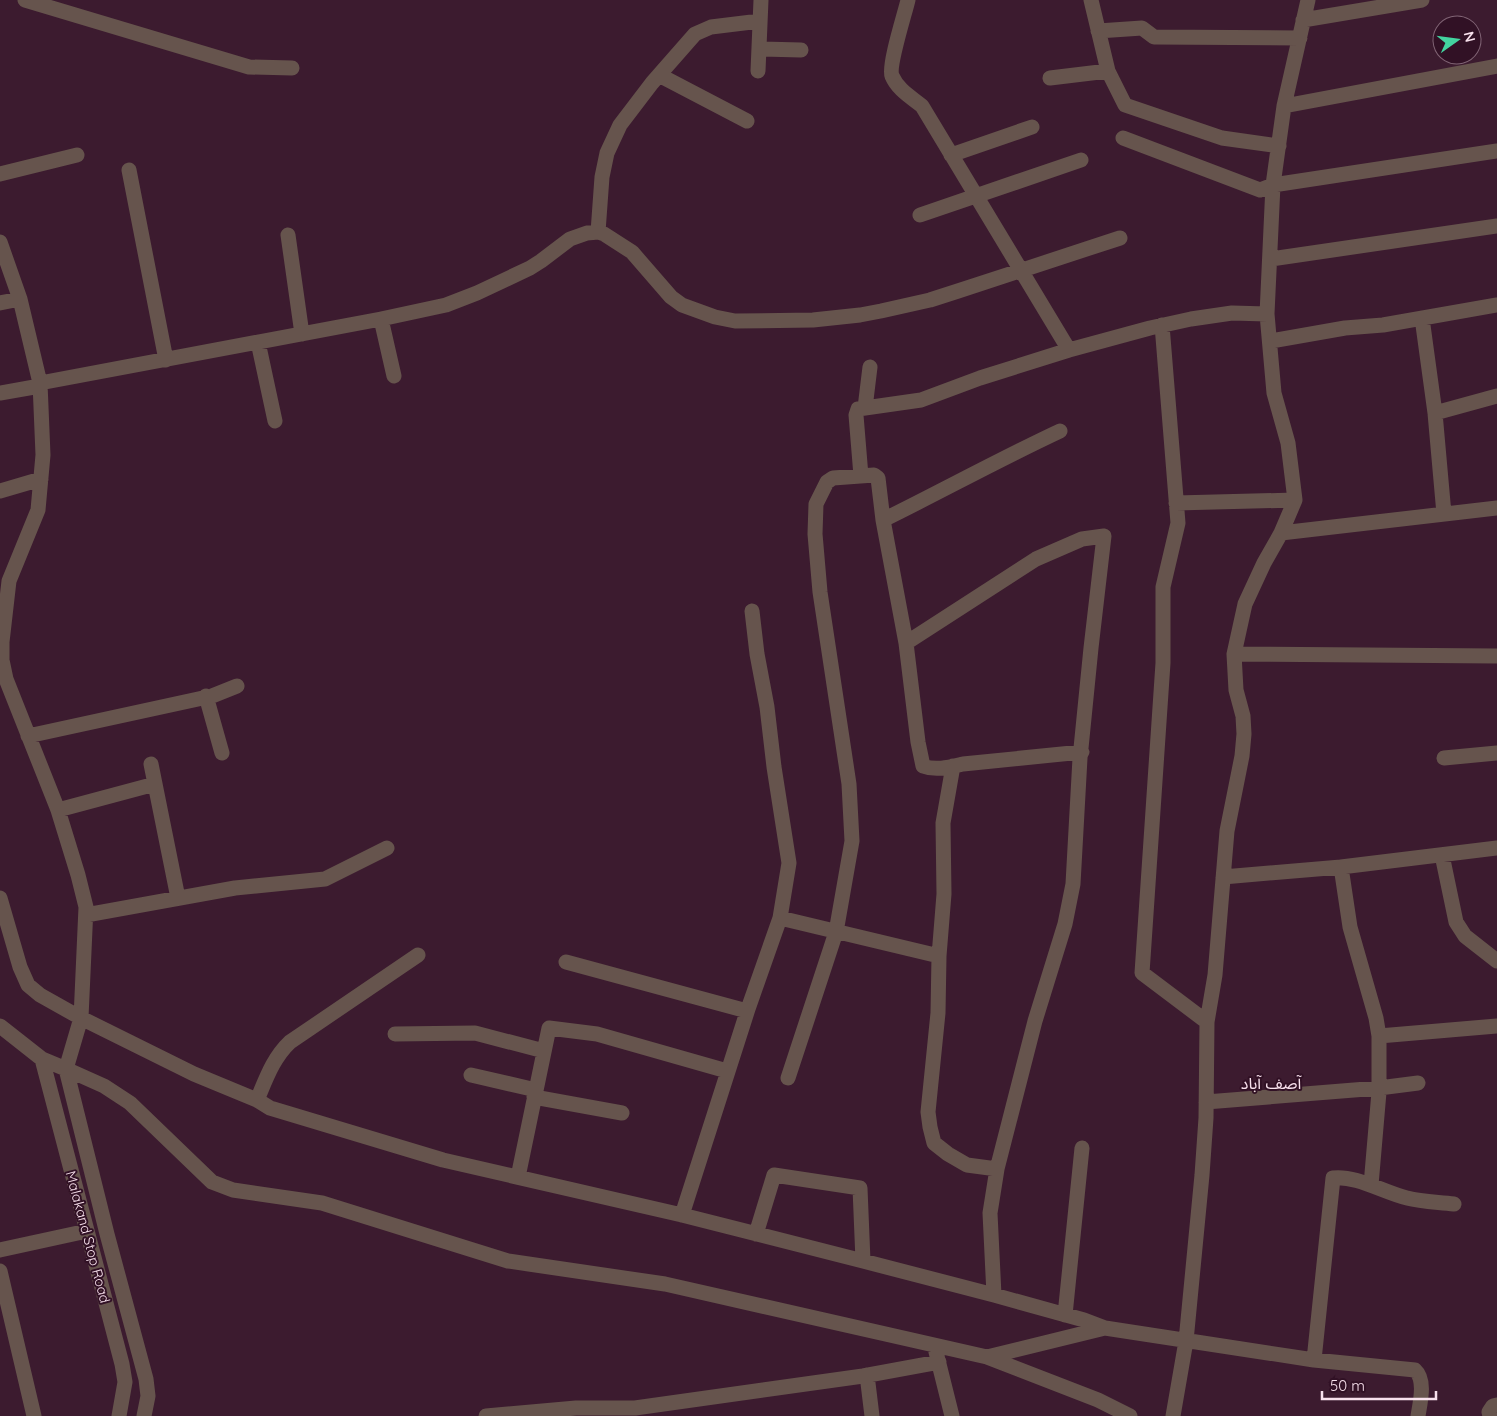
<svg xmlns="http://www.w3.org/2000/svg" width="1497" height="1416" viewBox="0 0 1497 1416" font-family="Quicksand,'Noto Sans Arabic',sans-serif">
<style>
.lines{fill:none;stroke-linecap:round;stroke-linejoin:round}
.street{stroke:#66544d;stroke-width:15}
.labels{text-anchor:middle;stroke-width:4;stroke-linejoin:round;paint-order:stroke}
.street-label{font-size:14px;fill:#f8e1ed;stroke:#311125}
.quarter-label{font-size:16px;fill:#f8e1ed;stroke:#311125}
</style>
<rect width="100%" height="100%" fill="#3c1b2f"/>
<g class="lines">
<path class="street" d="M25,0l224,67 43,1
M908,0c-3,13 -20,66 -16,76 6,14 19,21 30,30l147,244
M1091,0l17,71 17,34 97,33 57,8
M1303,20l119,-20
M1098,31l44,-3 12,9 146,1
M759,49l42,1
M758,71l3,-71
M659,75l88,46
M1050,78l58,-7
M1284,106l213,-40
M1123,138l137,52 13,-5 224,-34
M951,155l81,-28
M129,170l37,190
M0,174l77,-19
M920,215l161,-55
M598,232l4,-55 5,-24 13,-28 32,-42 43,-49 16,-7 49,-6
M288,235l14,99
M0,242l20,57 20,84 3,72 -5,55 -29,71 -7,61v18l4,19 52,131 20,65 8,32 -5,111 -15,51 38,17 26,17 82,79 21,8 89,13 186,58 157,23 322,73 111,43 32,16
M1271,259l226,-33
M0,303l20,-4
M1422,318l13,95 9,101
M381,319l13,57
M1162,325l16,198 -15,64v76l-21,310 65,49
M1271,341l74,-13 38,-3 114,-20
M258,342l17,79
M40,383l341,-64 65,-14 31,-12 53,-25 11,-7 29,-22 17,-6 11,-1 6,2 28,18 39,45 11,8 33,12 20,4 78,-1 47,-5 21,-4 49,-11 28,-9 162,-53
M0,393l40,-7
M865,408l5,-41
M1435,413l62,-17
M861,476l-5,-61 2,-6 63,-9 59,-22 89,-28 81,-22 41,-9 41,-6 35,1
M0,491l41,-12
M1176,503l119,-3
M1281,533l216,-25
M906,643l12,99 5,24c13,5 27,1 40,-2l119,-12
M1234,654l263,2
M206,696l16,57
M28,736l184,-40 25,-10
M1444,758l53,-5
M151,764l27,134
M953,766l-10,57 1,71 -5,62 -1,57 -10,99 2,15 4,16 14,11 19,11 30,4
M58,810l97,-26
M1442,855l14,67 9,14 32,25
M1341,867l9,60 26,91 3,18v56l-8,93
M1223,877l118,-10 156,-19
M0,898l20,69 8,18 12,10 41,23 113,56 63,26 13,8 173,52 239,55 181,46 131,34 90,25 21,8
M86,915l149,-27 90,-9 62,-31
M780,918l159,38
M566,962l181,49
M0,1026l42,33 24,10 41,165 39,145 2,17 -4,20
M395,1034l80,-1 69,18
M1379,1036l118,-10
M42,1059l80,305 3,18 -6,34
M471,1075l65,15
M788,1078l48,-146 16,-91 -3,-57 -29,-192 -5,-58 1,-30 11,-22 6,-4 41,-3 4,3 5,42
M534,1097l88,16
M257,1100c9,-21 16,-42 33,-58l128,-87
M1206,1102l173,-14 39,-5
M518,1177l31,-149 48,6 130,37
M682,1215l66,-206 32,-91 9,-55 -15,-96 -7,-60 -10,-53 -5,-43
M756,1234l18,-59 86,13 3,73
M0,1250l87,-19
M0,1271l34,145
M994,1295l-4,-82 7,-44 38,-148 30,-97 8,-40 7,-126 11,-110 13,-112 -22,3 -46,20 -130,84 -23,-123c59,-29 117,-61 177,-89
M1065,1315l17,-167
M936,1352l16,64
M987,1357l118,-29 209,32 101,10c11,10 5,33 3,46
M1314,1360l19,-182c23,-3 52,15 74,20 15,4 31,4 47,6
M867,1375l5,41
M486,1416l90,-8h59l228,-32 76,-14
M1173,1416l13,-75 16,-166 4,-57 1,-96 8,-47 12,-144 15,-75 2,-22 -1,-18 -7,-26 -2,-36 11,-50 19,-41 17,-30 14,-33 -7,-57 -14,-50 -7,-79 6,-129 11,-79 24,-106
M1490,1416l-1,-4 4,-6 4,-1"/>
</g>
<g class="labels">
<g class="street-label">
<text transform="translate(88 1237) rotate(75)" y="5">Malakand Stop Road</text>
</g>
<g class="quarter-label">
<text x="1271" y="1089">آصف آباد</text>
</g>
</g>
<g transform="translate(1457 40) rotate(76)"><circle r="24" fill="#311125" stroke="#816475"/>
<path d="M0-4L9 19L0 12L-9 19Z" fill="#43d4a0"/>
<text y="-8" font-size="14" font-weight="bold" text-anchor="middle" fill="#f8e1ed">N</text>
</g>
<path d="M1322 1391v8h114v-8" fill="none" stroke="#f8e1ed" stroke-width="2.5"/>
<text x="1330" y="1391" font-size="15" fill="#f8e1ed" stroke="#311125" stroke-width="4" paint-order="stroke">50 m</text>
</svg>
